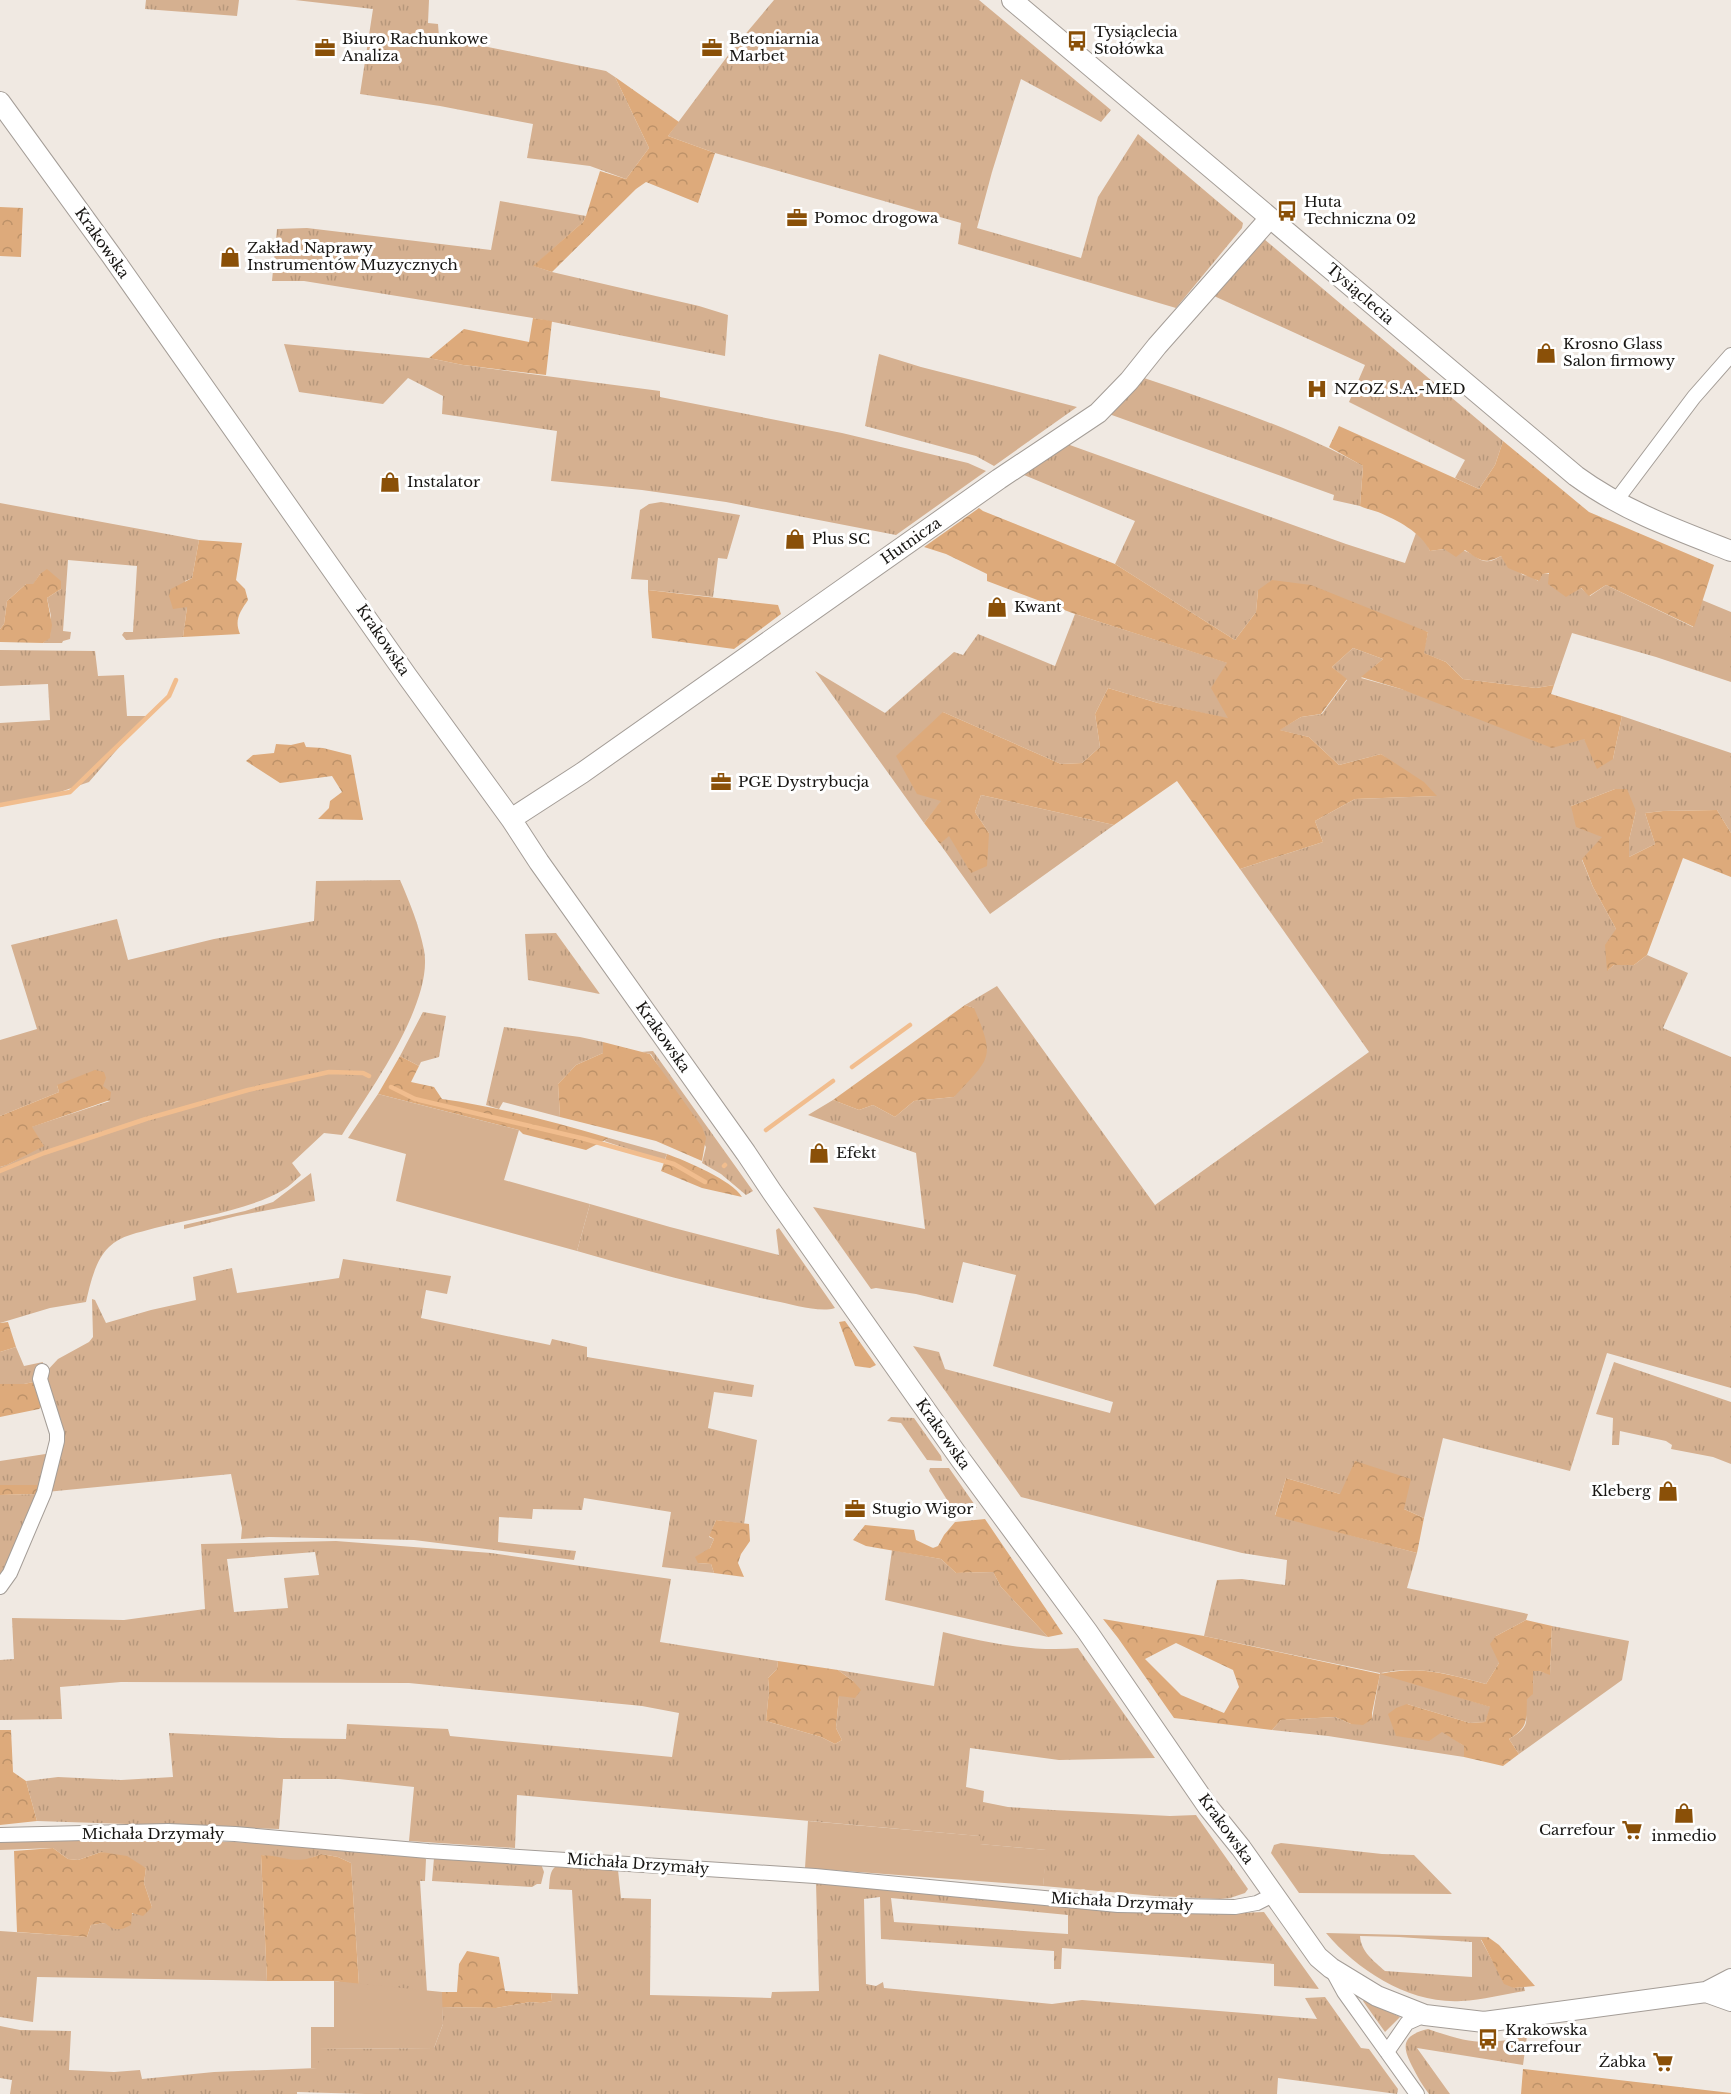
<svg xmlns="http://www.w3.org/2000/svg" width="1731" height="2094" viewBox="0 0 1731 2094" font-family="'Libre Baskerville',serif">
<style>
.grass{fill:url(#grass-tufts);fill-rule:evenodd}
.forest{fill:url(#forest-crowns);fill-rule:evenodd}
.garden{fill:#d5b090}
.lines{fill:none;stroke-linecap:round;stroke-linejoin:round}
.stream{stroke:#f1bd8e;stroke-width:4.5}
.street-casing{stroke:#a49d97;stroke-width:16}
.secondary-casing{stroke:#a49d97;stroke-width:22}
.street{stroke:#fff;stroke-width:14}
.secondary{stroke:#fff;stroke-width:20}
.labels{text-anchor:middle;stroke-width:6;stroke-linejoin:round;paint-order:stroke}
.poi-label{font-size:15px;fill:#181613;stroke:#fff;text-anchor:start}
.street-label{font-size:15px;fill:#181613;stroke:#fff}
</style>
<defs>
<pattern id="grass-tufts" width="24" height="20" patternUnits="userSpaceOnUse" patternTransform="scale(1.5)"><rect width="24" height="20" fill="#d5b090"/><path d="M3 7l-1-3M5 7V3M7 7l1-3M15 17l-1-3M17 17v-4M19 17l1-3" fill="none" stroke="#b6977b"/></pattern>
<pattern id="forest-crowns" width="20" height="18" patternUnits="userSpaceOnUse" patternTransform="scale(1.5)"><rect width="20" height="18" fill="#ddaa7b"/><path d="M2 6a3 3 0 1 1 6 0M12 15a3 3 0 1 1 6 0" fill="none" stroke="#bd9269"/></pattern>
</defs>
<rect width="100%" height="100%" fill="#f0e9e2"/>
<path class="grass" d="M146,0h93l-2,16 -92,-7z
M295,0h134l-1,23 10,1 1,13 167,34 9,6 34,71 -23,31 -36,-13 -63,-8 6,-34 -93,-18 -80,-12 13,-85z
M774,0h205l132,110 -10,12 -80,-43 -29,93 -15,56 104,30 17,-61 40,-63 105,89 -1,5 -66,80 -218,-64 3,-21 -246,-70 -47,-17 64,-86z
M500,201l86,15 -3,6 -49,44 18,6 147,34 29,9 -3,41 -192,-38 -229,-37h-32l5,-52 30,-1 184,22z
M1264,239l239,202 -8,24 -16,24 -24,-11 10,-18 -116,-58 16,-37 -151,-69z
M284,344l145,14 34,7 197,26v6l182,36 126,30 18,8 -90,64 -170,-33 -84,-12 -91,-9 6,-50 -115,-17 1,-18 -35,-18 -25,26 -84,-12z
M879,354l42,13 156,40 -83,59 -18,-10 -111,-30z
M1144,378c74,25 150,50 219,88l-3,40 -27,-6 1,-5 -225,-81z
M1067,444l279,100 59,19 11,-30 10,9 4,9c11,-2 26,-4 35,0 16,6 16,17 36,5l22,19 8,1 7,5 5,-7c15,-2 37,12 47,22l16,-11 87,42 9,-27 29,12v70l-75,-25 -84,-24 -18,52 -18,3 -73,-9 -17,-17 -23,-9 5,-21 -170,-42 -2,22 -21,28 -120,-76 20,-43 -111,-46z
M661,502l79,13 -13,44 -9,-1 -5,39 -65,-7v-10l-17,-1 9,-69 9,-6z
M0,503l199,37 -7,38 -7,3 2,26 -4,30 -57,3 -4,-5 2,-3h9l4,-66 -69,-6 -5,71 8,1 -1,7 -7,2 -1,2h-19l7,-6 1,-21 -4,-18 14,-9 -21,-15 -7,11 -7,-1 -19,17 -3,23 -4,5z
M1075,614l153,49 1,56 -71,-16 -50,-15 -13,26 5,33 -18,16 -21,1 -118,-52 -1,89 -18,22 -109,-152 70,42 69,-61 9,3 15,-21 77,32z
M1353,648l30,11 -22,19 223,61 29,20 9,-43 109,37v80l-14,-23 -54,1 -18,2 10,31 -26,13v-17l7,-29 -21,-22 -44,17 32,31 -21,23 11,27 23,42 -8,41 6,-5h20l13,-10 41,18 -25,55 68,29v331l-124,-35 -37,118 -127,-33 -19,80 -20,-9 -64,-15 -54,-16 -11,37 142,38 -10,35 121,26 -2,6 -30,16 3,27 -13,21c-37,-10 -67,-19 -105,-11l110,34 -6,15 -15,1 -63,-19 57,42v11l-136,-21 -56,-6 9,-10 54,-3 16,7 21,-5 8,-46 -176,-37 13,-56 25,-1 43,6 2,-25 -45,-7 -221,-56 -108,-151 26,6 6,17 165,44 3,-11 -120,-36 23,-91 -53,-13 -10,41 -37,-9 -40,-6 -5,1 -58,-82 112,22 -9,-76 -108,-38 25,-15 26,10 14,-5 22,12 19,-16 40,-4 20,-89 -9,-3 32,-19 158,219 214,-153 -129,-183 83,-27 -8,-21 40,-22 81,-3 -55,-42 -42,11 -30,-28 -30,-7 22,-13 21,-3 25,-34 -15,-13z
M0,650l95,1 3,25 26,-1 3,41h19l-57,66 -29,10 -60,15v-84l50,-3 -2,-36 -48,2z
M981,795l133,30 -124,89 -50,-70 8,-9 41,-2 -14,-21z
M400,880c10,23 19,45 24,70 10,53 -54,140 -82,185l-18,-2 -32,30 9,12c-6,5 -11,11 -18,15 -33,20 -90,28 -128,38 -17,5 -34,7 -46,19 -14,13 -19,38 -23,55l-36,6 -50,15v-156l7,-2 36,-20 -12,-18 79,-26 -53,-16 2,7 -59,24v-76l37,-11 -26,-84 106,-26 11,41 86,-21 100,-18 2,-40z
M556,933l44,61 -72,-14 -3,-46z
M423,1012l23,4 -7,41 -18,5 -2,4 -19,-10z
M504,1027l76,10 23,5v11l-27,12 -18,19 2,33 -57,-15 -4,7 -13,-4z
M653,1051l100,140 -7,4 -25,-21 -19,-11 4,-16 -55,-93 -10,-2z
M609,1138l58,16 -3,7 -60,-20z
M311,1173l4,28 -78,15 -53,13v-4l61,-14 28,-9z
M590,1204l80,23 109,28 -3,-25 3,-2 56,80c-15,5 -44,-4 -60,-7 -67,-14 -133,-31 -198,-50z
M343,1259l108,17 -4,18 -21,-4 -5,28 129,27 2,-6 35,8v10l167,28 -2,12 -38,-5 -6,36 49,12 -13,84 -28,-4 -7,17 5,2 -4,9 -12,15 13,1 3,9 -52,-6 9,-55 -87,-14 -2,12 -49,-1 -1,10 -33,-2 -1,25 78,9 -2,9 -160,-20 -145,-3 -28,2 1,-11 -11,-54 -185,18 11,-39 -13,-79 14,-15 31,-17 4,-5 -1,-38 3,1 11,23 45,-13 45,-10 -3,-23 39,-9 5,25 102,-15z
M16,1347l8,19 19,-4 -5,19 -14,3h-24v-32z
M1614,1362l117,40v62l-18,-7 -42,-8 1,-4 -6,-4 -46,-10 -1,14h-7l1,-27 -17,-4z
M891,1417l23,1 27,38 1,5 -15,-1 -26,-37 -14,-2z
M52,1453l-11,32h-41v-24z
M930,1468h19l28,40 -28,-5 -20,-32z
M38,1494l-38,86v-85z
M336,1541l155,12 180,26 -11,63 118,19 -1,8 -9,9 1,12 -3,31 55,16 14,7 7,-4 -6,-12 3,-32 14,-15 -15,-11 96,16 9,-54c45,11 89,20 135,16l77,110 -96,2 -89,-12 -4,39 18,4 -1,11 25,5 45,3 117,6 26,-1 52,74 -3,4 -15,5 -10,1 -65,-3 -112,-10 3,-36 -67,-6v-8l-462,-41 -2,53 -106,-7 5,-54 -75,-8h-56l-4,50 -242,-8 -11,-40 32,-4 63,3 52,-3 -4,-44 111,5 66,1 1,-15 101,5 2,7 222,21 7,-44 -37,-7 -233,-23 -288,-1 -61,5 2,32 -62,1v-60l14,-1 -2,-41 112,2 81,-11 -4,-65zM315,1552l4,23 -35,3 4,30 -54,4 -7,-53z
M892,1550l49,9 15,14 37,-1 8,15 47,50 -163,-37z
M1552,1626l77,15 -7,39 -103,74 -10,-15c28,-16 12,-21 18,-41 1,-3 3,-5 5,-8 2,-6 1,-12 0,-19h7l11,3z
M0,1838h117l145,5 161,14 3,2 -1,22h-5l7,111 -68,-7 -8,-122 -13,-6 -17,-3 -14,6h-17l-29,-5 6,126 -230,-4 -4,45 -33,-5v-86l87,6 4,-12 14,-2 47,-16 -8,-24 2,-15 -45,-16 -23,8 -10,-1 -15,-11 -53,2z
M1281,1843l101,11 32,1 38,39 -153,-1 -28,-40 3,-8z
M434,1858l107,6 3,8 -3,12h-4l-5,3 -100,-6z
M559,1865l59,5 3,28 30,1 -1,96 121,3 1,-6 47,-1 -3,-108 422,30 26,-1 55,77 -45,-3v-22l-212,-16 -1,21h-7v-18l-173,-12 -1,-42 -16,2 2,85 10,2 7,-4 1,6 168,16 30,-4 235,19 -12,-21 20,-1 36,51 8,1 29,40 -1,5 -119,-16 -1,16h-912l-68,-2v2h-287l2,-14 -12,-2v-52l20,4 51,1 -2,39 45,2 26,-2 2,9 72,-7 103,-4 1,-19 116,-1 9,-24 -1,-17 54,1 34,-6 11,1 11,-2 -1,-8 27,1 -6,-104 -23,-1c1,-9 0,-21 10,-24zM891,1898l177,17v19l-174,-12z
M1326,1933l162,4 -7,3 15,27 18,21 10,-1 1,4c-21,3 -42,9 -64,10 -51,3 -103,-30 -135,-68zM1360,1936l39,1 73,5v35l-87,-6c-11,-10 -24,-19 -25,-35z
M1364,2000l36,17 -15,15 -22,-31z
M1428,2029c41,14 56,17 99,7l-4,29 -106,-17 33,46h-21c-7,-9 -12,-18 -17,-28 -11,-21 -9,-31 16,-37z"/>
<path class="forest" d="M615,77l64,45 -11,14 47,17 -17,50 -52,-21 -10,7 -84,83 -19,-6 50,-44 3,-6 14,-45 26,8 23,-31z
M0,207l23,1 -2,49 -21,-1z
M533,318l19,3 -6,54 -83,-10 -34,-7 35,-29 65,13z
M1339,426l140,63 16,-24 8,-24 86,71 125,53 -20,62 -88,-42 -17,11 -8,-8 -15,9 -18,-13 1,-11 -6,1 -4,7 -31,-13 -7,-12c-16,9 -22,4 -36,-6l-9,7 -12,-8 -14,2c-9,-19 -33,-31 -52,-39 -6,-2 -12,-3 -18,-6l3,-40 -34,-19z
M979,508l4,3 132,53 120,76 21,-28 2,-22 14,-10 39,5 117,47 -4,21 22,9 17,17 73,9 18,-3 -3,9 71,22 -9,43 -16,10 -13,-30 -32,9 -151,-59 -40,-12 22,-18 -30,-11 -21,19 15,12 -26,35 -20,3 -21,13 29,7 30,28 42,-11 43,28 13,14 -82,3 -40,22 8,21 -83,27 -63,-88 -63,44 -133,-30 -6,17 14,21 -2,33 -16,7 -22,-37 -9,8 -16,-21 17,-22 -24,-7 -21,-38 47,-44 118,52 21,-1 18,-16 -5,-33 13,-26 50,15 70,15 -17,-30 16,-25 -152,-49 -88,-33v-7l-41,-20 -22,-7z
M199,540l43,3 -6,37 9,9 3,11c-8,12 -14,20 -8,34l-57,3 4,-30 -14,2 -4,-13 2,-7 21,-11z
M47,569l14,12v8l-14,9 5,27 -2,13 -7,5 -43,-1v-13l4,-5 3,-23 19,-17h7l7,-10z
M648,590l130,15 3,9 -47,35 -82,-11z
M304,742l2,5 17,1 28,7 12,65 -45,-1 11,-11 1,-7 12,-9 -10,-16 -52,7 -34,-22 7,-6 21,-2 2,-9 15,1z
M1615,789h12l9,22 -7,29v17l26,-13 -10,-31 18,-2 54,-1 14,23v44l-48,-19 -36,97 -13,10h-20l-7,6 -2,-26 11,-16 -23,-42 -11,-28 20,-22 -26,-10 -5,-21z
M965,1005l9,3c22,52 16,49 -20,89l-40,4 -19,16 -22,-12 -14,5 -26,-10z
M603,1042l47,12 52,73 4,11 -4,23 -46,-20 -96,-24 -2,-33 18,-19 27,-12z
M400,1056l19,10 -8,16 23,5 8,12c57,8 112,23 167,39l-23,12 -63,-16 -4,-4 -141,-36z
M95,1070l9,2 2,6 -3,8 8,6 -1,8 -78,27 12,19 -37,19 -7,2v-51l59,-24 -2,-7z
M667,1154c19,7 65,26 75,43l-40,-9 -41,-17z
M845,1321l31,44 -6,3 -15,-2 -16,-44z
M8,1322l8,25 -16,5v-29z
M38,1381l6,23 -5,5 -39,8v-33h24z
M1355,1461l56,18 -7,30 20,9 -7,35 -142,-37 11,-38 54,16z
M0,1485h41l-3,9 -38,1z
M985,1519l2,3 76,112 -15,3 -47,-50 -8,-15 -37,1 -15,-14 -75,-13 -13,-6 12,-15 49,5 2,10 17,8 5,-2 6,-11 11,-13z
M716,1520l33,4 1,17 -9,13 -3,9 6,14 -30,-4 -3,-9 -13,-1 -3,-6 15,-9 4,-9 -5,-3z
M1103,1619l101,17 176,38c41,-9 66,0 106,10l13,-21 -9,-19 6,-8 30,-16 26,6 -2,49 -11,-4h-6v23l-6,5c-1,21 2,28 -18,40l10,15 -16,12 -39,-9v-11l-22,-14 -13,9 -33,-5 -8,-22 8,-6 11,-4 63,19 15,-1 5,-15 -110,-33 -8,39v6l-9,6 -12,-1 -16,-7 -54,3 -9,10 -98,-12 -56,-80zM1176,1643l57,27 6,17 -15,26 -43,-18 -36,-36z
M778,1661l60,9 15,11 8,9 -6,8 -16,-2 -3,32 6,12 -7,4 -14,-7 -55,-16 3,-31 -1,-12 9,-9z
M0,1730h11l2,42 13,9 11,40 -37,4z
M53,1848l15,11 10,1 23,-8 26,4 19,12 -2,15 8,24 -9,9 -11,-3 -1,12c-11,6 -17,6 -26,-2l-14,2 -4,12 -70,-5 -3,-81z
M321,1854l17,3 13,6 8,122 -25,-4h-67l-6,-126c27,1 33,11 60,-1z
M1488,1937l11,8 36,41 -21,2 -10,-4 -23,-45z
M467,1951l32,6 6,34 46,2 1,8 -11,2 -11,-1 -34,6 -54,-1v-15h15l2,-28z
M1523,2069l208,24v1h-210z"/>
<path class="garden" d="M378,1094l141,36 -15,50 86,24 -13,47 -181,-50 10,-47 -58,-16z
M808,1821l172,15v8l67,6 -4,36 -238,-18z
M334,1981l108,11 1,32 -9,24 -116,1v19h-7v-41h23z"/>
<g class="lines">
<path class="stream" d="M0,805l70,-13 99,-96 7,-16
M852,1067l58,-42
M391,1087l24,12 170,40 89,25 31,18
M766,1130l67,-49
M724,1166l1,-1
M0,1171l44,-18 102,-34 102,-29 81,-18 34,1 6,3"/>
<g class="street-casing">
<path id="street" d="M1615,502l79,-105 37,-42
M0,1587l10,-14 34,-80 13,-52v-8l-17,-54 2,-8
M0,1835l168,-4 67,3 193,17 387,25 303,29 117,2 22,-4 16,-8
M1332,1970l12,22 73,102
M1387,2052l20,-29 18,-8"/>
</g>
<g class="secondary-casing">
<path id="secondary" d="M1012,0l564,476c48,35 101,54 155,75
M0,102l111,153 296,421 104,143 28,43 207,291 26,39 189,268 126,171 121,176 33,41 77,109 13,11 46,28 48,19 59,7 222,-30 25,-13
M511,819l71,-46 417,-294 99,-66 31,-32 28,-35 113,-128
M1706,1992l25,9"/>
</g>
<use href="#street" class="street"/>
<use href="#secondary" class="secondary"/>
</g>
<defs>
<g id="bus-bare" transform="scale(1.62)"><path d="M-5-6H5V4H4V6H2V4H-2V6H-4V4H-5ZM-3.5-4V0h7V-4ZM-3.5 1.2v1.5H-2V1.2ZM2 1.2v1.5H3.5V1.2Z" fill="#8a5008" stroke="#fff" stroke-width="2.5" paint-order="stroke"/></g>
<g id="office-bare" transform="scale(1.62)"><path d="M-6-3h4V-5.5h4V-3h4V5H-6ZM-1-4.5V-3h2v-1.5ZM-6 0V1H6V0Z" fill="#8a5008" stroke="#fff" stroke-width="2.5" paint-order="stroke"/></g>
<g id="shop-bare" transform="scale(1.62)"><path d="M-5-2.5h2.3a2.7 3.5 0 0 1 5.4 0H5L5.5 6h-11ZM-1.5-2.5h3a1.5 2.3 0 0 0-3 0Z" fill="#8a5008" stroke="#fff" stroke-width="2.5" paint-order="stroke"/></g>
<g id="hospital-bare" transform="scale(1.62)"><path d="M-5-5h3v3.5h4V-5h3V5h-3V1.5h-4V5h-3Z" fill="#8a5008" stroke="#fff" stroke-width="2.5" paint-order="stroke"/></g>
<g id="supermarket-bare" transform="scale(1.62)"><path d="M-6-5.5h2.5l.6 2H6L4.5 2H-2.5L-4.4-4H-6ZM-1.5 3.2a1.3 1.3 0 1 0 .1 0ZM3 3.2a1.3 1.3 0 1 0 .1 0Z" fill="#8a5008" stroke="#fff" stroke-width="2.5" paint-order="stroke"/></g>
</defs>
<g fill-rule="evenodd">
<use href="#bus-bare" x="1077" y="41"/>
<use href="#office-bare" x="325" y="48"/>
<use href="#office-bare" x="712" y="48"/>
<use href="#bus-bare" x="1287" y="211"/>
<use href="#office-bare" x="797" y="218"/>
<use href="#shop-bare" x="230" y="257"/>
<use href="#shop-bare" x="1546" y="353"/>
<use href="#hospital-bare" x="1317" y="389"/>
<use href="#shop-bare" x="390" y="482"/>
<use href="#shop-bare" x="795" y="539"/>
<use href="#shop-bare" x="997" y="607"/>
<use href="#office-bare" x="721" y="782"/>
<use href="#shop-bare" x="819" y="1153"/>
<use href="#shop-bare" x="1668" y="1491"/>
<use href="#office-bare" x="855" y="1509"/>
<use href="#shop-bare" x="1684" y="1813"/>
<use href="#supermarket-bare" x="1632" y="1830"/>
<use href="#bus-bare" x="1488" y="2039"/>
<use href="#supermarket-bare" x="1663" y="2062"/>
</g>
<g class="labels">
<g class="poi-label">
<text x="1094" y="37">Tysiąclecia<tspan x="1094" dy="17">Stołówka</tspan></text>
<text x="342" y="44">Biuro Rachunkowe<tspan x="342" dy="17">Analiza</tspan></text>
<text x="729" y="44">Betoniarnia<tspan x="729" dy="17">Marbet</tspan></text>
<text x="1304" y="207">Huta<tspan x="1304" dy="17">Techniczna 02</tspan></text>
<text x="814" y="223">Pomoc drogowa</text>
<text x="247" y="253">Zakład Naprawy<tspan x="247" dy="17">Instrumentów Muzycznych</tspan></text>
<text x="1563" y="349">Krosno Glass<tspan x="1563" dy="17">Salon firmowy</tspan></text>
<text x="1334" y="394">NZOZ S.A.-MED</text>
<text x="407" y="487">Instalator</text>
<text x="812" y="544">Plus SC</text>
<text x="1014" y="612">Kwant</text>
<text x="738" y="787">PGE Dystrybucja</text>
<text x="836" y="1158">Efekt</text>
<text x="1651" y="1496" text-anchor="end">Kleberg</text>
<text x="872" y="1514">Stugio Wigor</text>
<text x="1615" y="1835" text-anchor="end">Carrefour</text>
<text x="1684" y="1841" text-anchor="middle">inmedio</text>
<text x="1505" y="2035">Krakowska<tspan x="1505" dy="17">Carrefour</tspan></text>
<text x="1646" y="2067" text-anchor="end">Żabka</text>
</g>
<g class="street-label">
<text transform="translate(102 243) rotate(55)" y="5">Krakowska</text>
<text transform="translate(1360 294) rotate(41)" y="5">Tysiąclecia</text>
<text transform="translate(911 541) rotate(-35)" y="5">Hutnicza</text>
<text transform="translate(383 640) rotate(56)" y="5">Krakowska</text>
<text transform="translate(663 1037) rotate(55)" y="5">Krakowska</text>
<text transform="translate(943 1434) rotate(55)" y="5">Krakowska</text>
<text transform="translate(1226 1829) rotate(54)" y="5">Krakowska</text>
<text x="153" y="1839">Michała Drzymały</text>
<text transform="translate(638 1864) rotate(4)" y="5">Michała Drzymały</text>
<text transform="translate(1122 1902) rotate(3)" y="5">Michała Drzymały</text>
</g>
</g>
</svg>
